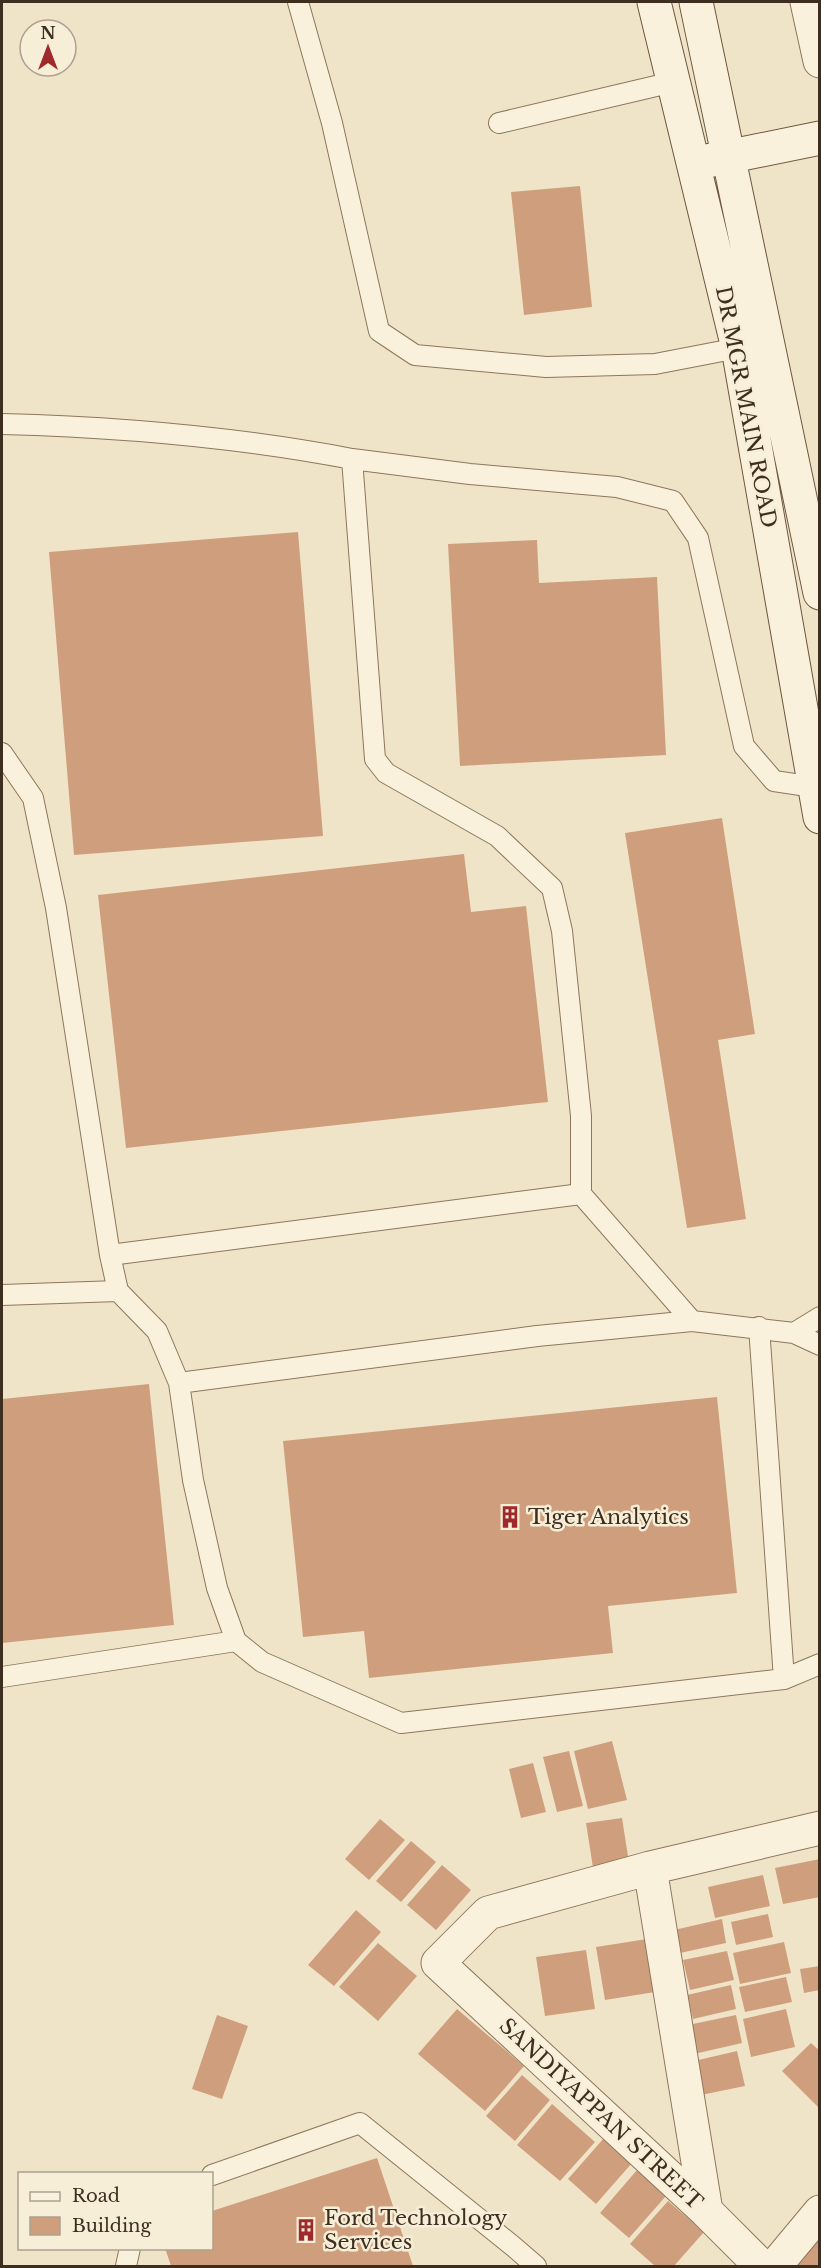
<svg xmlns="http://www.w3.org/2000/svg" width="821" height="2268" viewBox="0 0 821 2268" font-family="'Libre Baskerville',serif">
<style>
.building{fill:#cf9f7d}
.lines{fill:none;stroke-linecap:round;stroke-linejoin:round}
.lane-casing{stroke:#8d765c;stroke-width:22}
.street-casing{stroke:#8d765c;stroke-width:35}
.secondary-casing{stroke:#6f573f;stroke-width:35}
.lane{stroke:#faf1dc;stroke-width:20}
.street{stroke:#faf1dc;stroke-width:33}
.secondary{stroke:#faf1dc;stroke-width:33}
.labels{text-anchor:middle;stroke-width:5;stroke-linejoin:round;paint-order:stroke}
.street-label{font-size:21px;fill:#3d2e20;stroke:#f7eed8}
.poi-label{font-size:21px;fill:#3d2e20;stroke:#f7eed8;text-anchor:start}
</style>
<rect width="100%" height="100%" fill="#f0e4c8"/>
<path class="building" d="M580,186l12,121 -68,8 -13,-123z
M298,532l25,304 -249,19 -25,-303z
M537,540l2,43 118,-6 9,178 -206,11 -12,-222z
M722,818l33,216 -37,6 28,179 -59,9 -62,-395z
M464,854l7,58 55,-6 22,196 -422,46 -28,-253z
M149,1384l25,241 -172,18v-244z
M717,1397l20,196 -129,13 5,47 -244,25 -5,-47 -61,6 -20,-196z
M612,1741l15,59 -39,9 -14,-58z
M569,1751l14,55 -26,6 -14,-55z
M533,1763l13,49 -25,6 -12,-49z
M622,1818l8,51 -36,5 -8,-51z
M380,1819l25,21 -36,40 -24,-21z
M411,1841l25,21 -35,40 -25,-21z
M820,1859v38l-37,7 -8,-36z
M442,1865l29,25 -35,40 -29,-25z
M763,1875l7,31 -55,12 -7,-31z
M356,1910l25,22 -47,54 -26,-21z
M768,1914l5,23 -37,8 -5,-23z
M722,1919l4,24 -46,10 -6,-23z
M647,1939l8,53 -50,8 -9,-53z
M784,1942l7,31 -51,11 -7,-31z
M378,1943l39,33 -39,45 -39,-34z
M586,1950l9,59 -50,7 -9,-59z
M727,1951l7,29 -44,10 -7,-30z
M820,1966v24l-16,3 -4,-24z
M786,1977l6,25 -47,10 -6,-25z
M731,1985l5,24 -43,10 -6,-24z
M457,2009l67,57 -39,45 -67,-57z
M786,2009l9,38 -44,10 -8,-38z
M217,2015l31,11 -26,73 -30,-10z
M736,2015l6,28 -48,11 -6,-29z
M811,2043l9,8v58l-38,-38z
M737,2051l8,35 -44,9 -7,-34z
M522,2075l28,25 -35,41 -29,-25z
M552,2104l43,38 -35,39 -43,-36z
M604,2138l28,25 -36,41 -28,-25z
M377,2158l36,108h-242l-6,-18h47v-37z
M637,2170l29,26 -37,42 -29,-25z
M668,2201l36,31 -30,34h-19l-25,-22z
M820,2231v35h-27z"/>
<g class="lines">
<g class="lane-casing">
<path id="lane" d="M298,2l34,121 47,208 36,24 131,12 109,-3 83,-16
M499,123l174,-41
M2,424c116,3 235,13 350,35l23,300 11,14 111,63 55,52 10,43 19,185v78l111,127
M352,459l118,15 147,13 56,14 25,37 46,208 30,35 40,6
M2,753l31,45 23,110 54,347 8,36 39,40 22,52 14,97 24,108 19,53 26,21 139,61 383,-44 36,-15
M110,1255l471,-61
M2,1295l116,-4
M759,1327l25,352
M794,1333l26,-16
M179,1383l358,-47 155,-15 102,12 26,12
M2,1677l234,-36
M212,2175l148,-52 154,124 22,19
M126,2266l4,-18"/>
</g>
<g class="street-casing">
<path id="street" d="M807,2l13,59
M650,1868l56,343
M761,2266l-55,-55 -268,-248 50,-50 162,-45 170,-40
M775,2266l45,-54"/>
</g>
<g class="secondary-casing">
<path id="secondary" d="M654,2l84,346 82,469
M696,2l124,591
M707,161l113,-23"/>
</g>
<use href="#lane" class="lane"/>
<use href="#street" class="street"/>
<use href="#secondary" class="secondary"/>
</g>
<defs>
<g id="building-bare" transform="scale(1.8)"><path d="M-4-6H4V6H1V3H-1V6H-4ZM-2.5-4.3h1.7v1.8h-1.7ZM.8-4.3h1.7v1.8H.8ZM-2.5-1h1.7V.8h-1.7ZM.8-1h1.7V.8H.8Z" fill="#9e2a2b" stroke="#f7eed8" stroke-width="2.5" paint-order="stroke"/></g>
</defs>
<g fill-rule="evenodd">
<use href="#building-bare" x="510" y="1517"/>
<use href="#building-bare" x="306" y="2230"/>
</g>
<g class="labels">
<g class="street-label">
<text transform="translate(746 407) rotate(79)" y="7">DR MGR MAIN ROAD</text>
<text transform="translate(601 2114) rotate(43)" y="7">SANDIYAPPAN STREET</text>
</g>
<g class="poi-label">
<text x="528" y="1524">Tiger Analytics</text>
<text x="324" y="2225">Ford Technology<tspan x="324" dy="24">Services</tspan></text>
</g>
</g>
<rect width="821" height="2268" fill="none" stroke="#3d2e20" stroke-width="6"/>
<rect x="18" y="2172" width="195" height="78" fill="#f7eed8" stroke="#ada18e" stroke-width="1.5"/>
<rect x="30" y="2192" width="30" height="9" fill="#faf1dc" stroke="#ada18e" stroke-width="1.5"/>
<text x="72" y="2202" font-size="18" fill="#3d2e20">Road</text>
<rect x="30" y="2217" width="30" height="18" fill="#cf9f7d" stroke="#ada18e" stroke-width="1.5"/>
<text x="72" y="2232" font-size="18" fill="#3d2e20">Building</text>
<g transform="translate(48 48)"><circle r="28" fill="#f7eed8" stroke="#ada18e" stroke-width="1.5"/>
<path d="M0-4.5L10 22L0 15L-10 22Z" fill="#9e2a2b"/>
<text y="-9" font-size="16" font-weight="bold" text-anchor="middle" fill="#3d2e20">N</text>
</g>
</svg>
